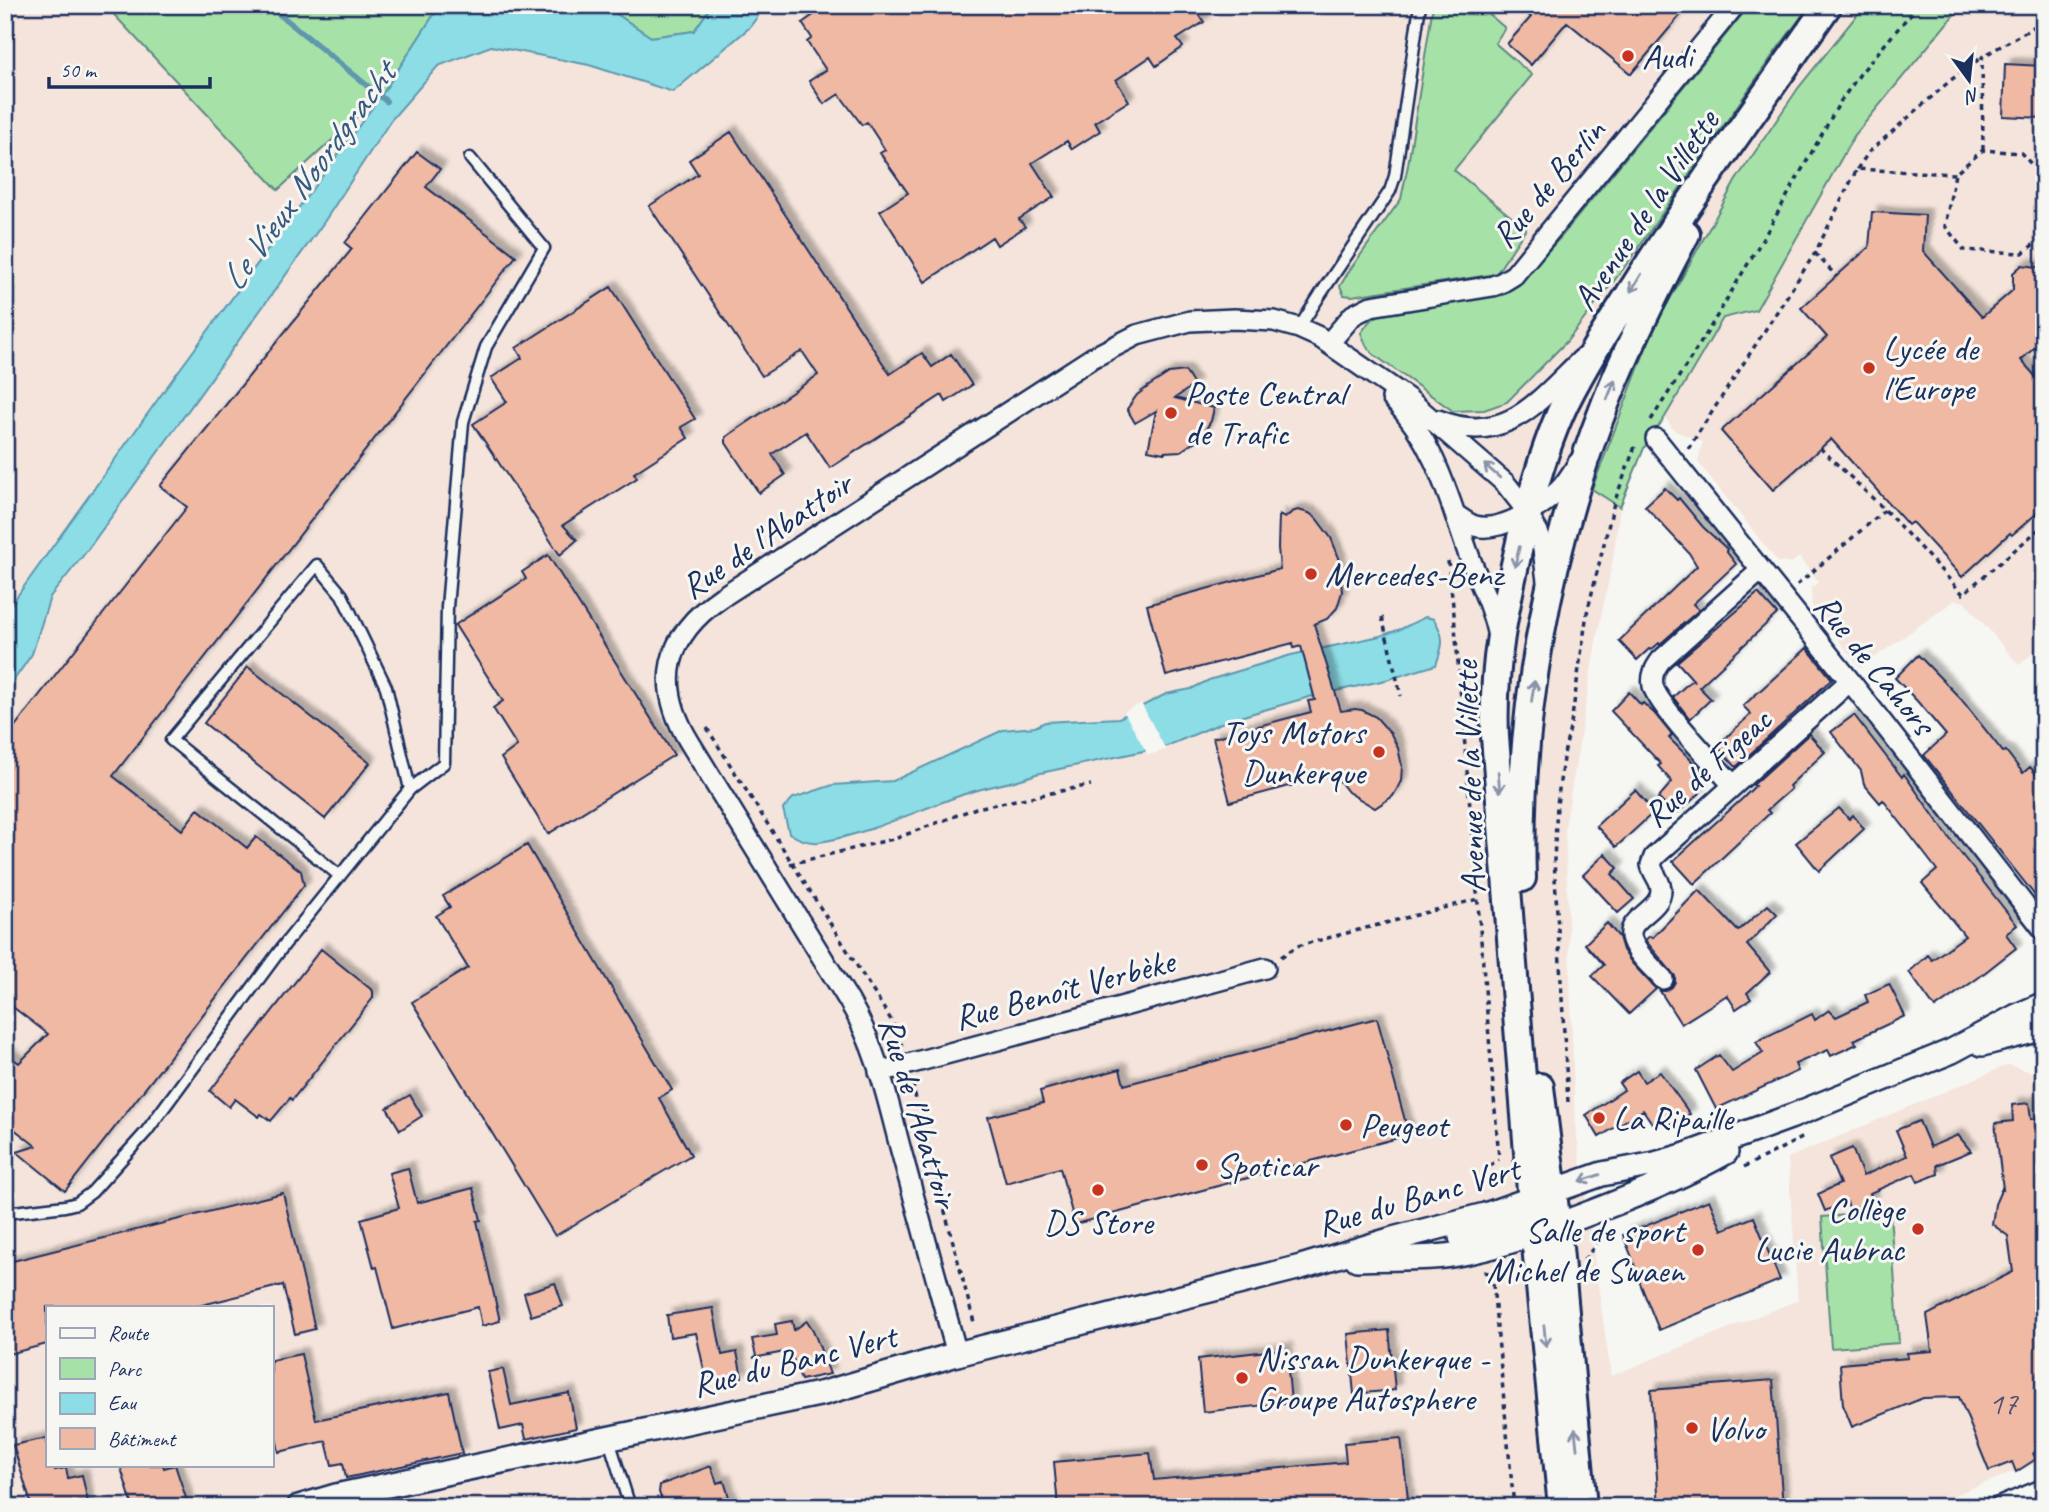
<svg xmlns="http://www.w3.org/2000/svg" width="2049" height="1512" viewBox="0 0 2049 1512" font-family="Caveat,sans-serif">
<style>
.built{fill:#f4e4db;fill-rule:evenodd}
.green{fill:#a6e2a8;stroke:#608883;stroke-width:2}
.water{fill:#8cdde5;stroke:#5f97af;stroke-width:2}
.pier{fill:#f6f6f2}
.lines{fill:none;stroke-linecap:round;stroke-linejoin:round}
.stream{stroke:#5f97af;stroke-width:6}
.building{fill:#f0b9a4;stroke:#1b2f5e;stroke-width:2;filter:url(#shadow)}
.service-casing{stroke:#1b2f5e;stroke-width:15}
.pedestrian-casing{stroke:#1b2f5e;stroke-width:19}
.minor-casing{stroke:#1b2f5e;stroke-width:24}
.tertiary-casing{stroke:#1b2f5e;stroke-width:28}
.secondary-casing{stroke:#1b2f5e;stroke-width:32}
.path{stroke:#1b2f5e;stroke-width:3.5;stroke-dasharray:5 5;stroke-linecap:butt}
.service{stroke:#f6f6f2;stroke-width:10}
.pedestrian{stroke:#f6f6f2;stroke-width:14}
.minor{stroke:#f6f6f2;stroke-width:19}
.tertiary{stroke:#f6f6f2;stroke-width:23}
.secondary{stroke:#f6f6f2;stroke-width:26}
.oneway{stroke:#8892a8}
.poi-dot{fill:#c8321e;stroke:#f6f6f2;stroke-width:2.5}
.labels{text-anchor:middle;stroke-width:6;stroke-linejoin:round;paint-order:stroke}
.number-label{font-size:32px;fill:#505270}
.poi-label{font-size:35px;fill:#1b2f5e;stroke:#f6f6f2;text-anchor:start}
.street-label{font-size:35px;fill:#1b2f5e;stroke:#f6f6f2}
.water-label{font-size:37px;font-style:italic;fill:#375a80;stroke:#f6f6f2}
</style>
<defs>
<filter id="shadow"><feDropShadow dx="6" dy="-6" stdDeviation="2" flood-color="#0004"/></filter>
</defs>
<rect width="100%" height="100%" fill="#f6f6f2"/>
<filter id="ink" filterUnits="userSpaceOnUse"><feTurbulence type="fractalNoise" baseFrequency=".0143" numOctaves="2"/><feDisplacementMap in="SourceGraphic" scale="14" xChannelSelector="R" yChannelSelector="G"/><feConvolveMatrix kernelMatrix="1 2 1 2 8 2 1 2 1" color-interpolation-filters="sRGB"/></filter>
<g filter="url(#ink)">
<path class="built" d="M5,5h100l173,185 105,-97 57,-88h163l48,32 43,-6 18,-26h1332v638l-25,22 -54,-63 -10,-2 -95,68 -48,-63 -1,-17 8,-6 -20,-25 -8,6 -13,-1 -80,-100 5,-20 -28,-11 -10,-13 -21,30 -24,59 -7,52 -16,77 -32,191 10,298 36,251 187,-76 -10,-142 220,-93 36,11v384l-121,47h-1918zM47,1307h224v158h-224z"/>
<path class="green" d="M105,5h335l-57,88 -105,97z
M603,5h109l-18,26 -43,6z
M1433,5h45l27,23 -10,15 37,32 -78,95 72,59 -30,45 -144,22 -8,-1 -4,-9 9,-15 52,-72 7,-34z
M1750,5h60l-35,47 -151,216 -57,73 -60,61 -23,8 -31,1 -80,-57 -7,-9 -5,-12 8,-11 10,-7 20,-5 104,-15 14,-11 44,-47z
M1865,5h97l-108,131 -98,174 -33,8 -58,99 -21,31 -24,59 -28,-18 61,-159 83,-150 63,-93z
M1890,1212l9,131 -68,5 -9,-131z"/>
<path class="water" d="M440,5h163l48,32 43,-6 18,-26h54l-17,23 -76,64 -84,-27 -98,-19 -53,20 -47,54 -67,102 -238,330 -36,45 -18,57 -27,39v-80l161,-225 217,-295z
M1425,617l9,2c12,20 9,26 2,46l-50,15 -77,17 -83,24 -59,25 -131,28c-21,9 -45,11 -68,19 -46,15 -101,42 -149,49 -12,1 -21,-3 -30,-9l-6,-24 10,-11 40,-13 60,-4 110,-51 32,-3 10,-5 74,-4 47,-24 25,-5 18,-9 82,-25 89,-19 21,-7z"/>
<path class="pier" d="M1141,703l25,47 -18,5 -24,-43z"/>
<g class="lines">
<path class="stream" d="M268,5l118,96"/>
</g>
<path class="building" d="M828,5h365l11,17 -27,17 6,8 -27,19 -6,-9 -34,23 13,21 -34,21 5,9 -28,18 -5,-8 -35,22 22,34 -35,22 6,8 -28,18 -5,-8 -67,45 -45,-71 28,-18 -28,-40 5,-3 -18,-28 -5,3 -23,-31 -15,10 -15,-23 17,-11 -19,-28 5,-4 -10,-15z
M1517,5h172l-58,69 -64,-52 -36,43 -24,-21 24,-27z
M2005,64l39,2v52l-41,-2z
M731,132l159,242 32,-21 10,14 19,-13 21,31 -26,17 -4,-7 -112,73 -24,-36 -34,22 13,21 -26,18 -33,-50v-6l92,-62 -16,-24 -40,25 -113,-170 49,-32 -9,-14z
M417,152l23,17 -14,18 90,69 -403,520 69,54 16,-21 49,39 9,-11 45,34 3,14 -239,306 -48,-39 19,-6 -31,-24v-69l14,10 29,-29 -43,-33v-262l182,-232 -27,-21 192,-237 -7,-6z
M1872,212l53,3 -2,36 59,66 31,-27v-17l9,-8 22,3v71l-23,21 23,26v121l-32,28 -2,-2 -48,44 -50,-55 -4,3 -77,-86 -58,51 -52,-59 106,-94 -26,-29 68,-61z
M611,287l84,132 -14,8 7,11 -54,35 3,5 -74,47 14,15 -17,15 -87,-131 34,-22 -16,-24 31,-20 -6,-10z
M1185,371l9,14 -19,13 39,10 -3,13 -11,17 -19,13 -17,1v1l-16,-3 8,-39 -21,12 -8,-14 10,-14 12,-9 20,-13z
M1665,488l12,12 2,-2 24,29 24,22 -1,2 10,13 -43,40 6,6 -39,34 -1,-1 -8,7 -2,-1 -12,11 -18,-19 78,-75 -8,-13 -44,-47z
M1298,510l11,3 7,5 15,20 8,20 3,34 -5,16 -10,11 -13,5 27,87 14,-2 7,1 14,7 15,17 7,14 4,18 -1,15 -4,8 -4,7 -18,12 -27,-16 -14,-18 -104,28 -17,-64 98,-26 -3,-11 7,-1 -14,-54 -7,2 -1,-5 -127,33 -19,-71 133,-36 -2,-21 1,-33 6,3 7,-6z
M548,555l126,200 -126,79 -47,-76 16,-12 -24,-38 10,-7 -48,-76 71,-46 -4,-7z
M1758,593l19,21 -78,73 12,12 -21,20 -17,-22 19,-17 3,2 -18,-20z
M1807,648l25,31 -96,88 -19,-21 34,-32 -8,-8z
M1918,655l43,44 42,53 3,-1 17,22 7,-6 14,16v124l-120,-152 22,-20 -29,-34 -22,-23z
M248,667l122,96 -45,56 -121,-96z
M1629,692l12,13 2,-2 12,11 17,21 -3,3 33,33 -2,22 -21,19h-7l-14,-14 14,-16 -14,-16 3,-2 -50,-53z
M1854,715l48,62 2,-3 51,72 62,79 -11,9 10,14 -38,30 -43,30 -26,-36 19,-17 4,5 33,-24 -43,-53 15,-13 -54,-70 -3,3 -16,-19 -3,-13 -30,-39z
M1809,734l16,18 -36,34 2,3 -24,21 3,3 -76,71 -21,-23 69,-62 13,-13 -2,-1z
M1635,790l19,22 -38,35 -20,-21z
M1839,808l10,11 4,-4 11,14 -45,42 -23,-28z
M527,845l145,245 -13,8 32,57 -136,81 -143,-234 56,-34 -32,-52 14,-9 -7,-11z
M1605,854l13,14 -6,6 22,25 -16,14 -35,-38z
M1699,890l39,41 30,-26 9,9 -30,31 23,27 -23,21 4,6 -15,10 -9,-14 -46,29 -21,-33h6l6,-4 3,-5v-6l-30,-36 5,-4 2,2z
M1607,923l12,14 4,13 9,13 24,26 -27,25 -37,-38 12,-11 -19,-21z
M321,949l52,42v7l-81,102 -2,-2 -19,23 -10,-7 -2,3 -24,-18 -6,8 -19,-16z
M1889,984l16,32 -51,24 3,4 -26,12 -3,-6 -33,14 3,7 -82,38 -20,-39 23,-15 13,17 31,-19 -7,-11 56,-28 3,6 14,-10 7,7 32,-15 -3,-7z
M1377,1018l32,117 -334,89 -15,-56 -54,15 -18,-66 55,-14 -3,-12 80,-22 4,16z
M1637,1071l7,11 16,-10 30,42 -20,11 -6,-10 -12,8 -9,-13 -44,27 -13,-22 38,-25 -5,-7z
M410,1095l12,21 -22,14 -13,-22z
M2029,1103l2,16 13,-2v332l-11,4 3,6 -20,13 -4,-10 -23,9 -30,-74 -36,1 -71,29 -9,-22 -3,-41 68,-6 -1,-5 25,-2 -5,-36 86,-43 -5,-36 -16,-12 3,-20 7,-16 1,1 -8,-66 18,-2 -1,-16z
M1919,1121l11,26 28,-12 13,16 -34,14 1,9 -20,8 -4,-8 -44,19 3,8 -23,9 -3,-8 -22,9 -7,-17 22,-10 -11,-26 23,-10 11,28 44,-20 -11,-26z
M408,1168l9,35 56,-15 8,32 -4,1 23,100 -18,5 -4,-19 -85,22 -16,-62 -3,1 -13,-49 38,-11 -10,-35z
M283,1193l32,136 -20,5 -12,-49 -89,22h-147v37l-42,11v-92z
M1709,1200l13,30 32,-13 26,63 -121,50 -26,-64 2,-1 -12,-30z
M555,1283l8,23 -32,10 -7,-23z
M713,1308l9,47 15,-3 5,25 -25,6 -2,-6 -9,2 -10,-46 -26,4 -3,-22z
M792,1321l2,9 13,-9 6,9 17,44 -29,6 -11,-29 -37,7 3,-2 -4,-17 25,-4 -2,-11z
M1389,1330l6,60 -41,4 -6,-60z
M1286,1349l5,53 -88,10 -5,-53z
M301,1354l15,66 133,-28 13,61 -116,25 -3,-15 -11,2 -6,-24 -47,11 -8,-38v-54z
M503,1369l8,36 58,-12 7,35 -50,11 -3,-14 -23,5 -12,-58z
M1773,1380l10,127h-124l-8,-117z
M47,1438v27h7l1,5 11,-2 2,10 14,-3 7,32h-57l-19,-62z
M1401,1438l8,69h-351l-4,-45 96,-9 4,27 192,-18 -2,-19z
M120,1465h43l1,3 11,-3 14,42h-56z
M711,1466l6,17 7,-2 8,26h-68l-5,-15 1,-7z"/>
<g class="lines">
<g class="service-casing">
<path id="service" d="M1299,328l21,-33 70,-104 5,-15 25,-171
M410,789l34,-26 3,-156 16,-185 23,-75 58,-99 -74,-90
M5,1213l60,-7 12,-3 15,-11 54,-60 138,-187 126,-156 -24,-102 -44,-92 -25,-30 -146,175 169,136
M609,1440l21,67"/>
</g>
<g class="pedestrian-casing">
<path id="pedestrian" d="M2032,1494l6,13"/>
</g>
<g class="minor-casing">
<path id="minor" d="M1329,343l24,-28 18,-9 122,-20 8,-3 13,-8 221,-270
M1392,398c46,48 57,103 79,163 10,25 22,49 27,76
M1438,420c67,27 100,-19 144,-61
M1656,439l194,242 194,249
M1456,515c6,4 12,9 19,11 25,7 67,-19 84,-36 8,-8 13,-17 19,-27
M1733,785c-17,-19 -75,-79 -80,-99 -2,-11 2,-18 8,-26l99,-89
M1663,979c-10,-11 -26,-24 -31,-39 -8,-22 29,-28 29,-50 0,-9 -8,-16 -10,-25l3,-8 196,-176
M879,1072l386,-104
M957,1354c-19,-69 -38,-138 -57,-207 -13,-50 -24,-101 -51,-146l-159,-258c-36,-59 -25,-107 32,-146l370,-239 45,-23 53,-14 44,-2 40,2 25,7 20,9 88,61 98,85 15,19 18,30 5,17 4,32
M2000,1507l44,-18"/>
</g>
<g class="tertiary-casing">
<path id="tertiary" d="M1982,1044l62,-16
M1461,1237c28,-6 65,-10 84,-32
M1357,1259c31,-2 64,1 95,-4 50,-8 96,-26 143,-44 45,-17 89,-35 131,-59
M299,1507l37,-11 488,-103 133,-39 344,-87 92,-28 92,-24 117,-41 53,-10 28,-8 107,-39 162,-66 65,-35 27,-12"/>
</g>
<g class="secondary-casing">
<path id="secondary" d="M1522,878c-5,-159 26,-329 84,-476 23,-58 51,-113 80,-168
M1540,1087l17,139 26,281
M1562,1507l-29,-291 -38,-479c-3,-73 10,-129 26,-199 11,-46 24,-93 44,-135 21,-42 46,-80 71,-119 60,-95 128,-186 192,-279"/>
</g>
<path class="path" d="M1983,150l-1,-93 62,-36
M1857,169l12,-17 82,-72 31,-23
M2044,178l-23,-25 -38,-3 -28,24 -10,52 19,24 59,3 21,-17
M1815,253l22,24
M2039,358h5
M1651,420l54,-84 63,-106 72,-128 20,-28 58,-69
M1820,448l65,62 78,84 81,-69
M1688,449l127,-196 42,-84 98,5
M1448,561l6,53 45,544
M1797,585l88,-75
M1382,617l19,79
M707,728l186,295 9,23
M790,864l107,-26 79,-30 115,-23
M1281,957l16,-11 181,-47
M913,1084l4,21 58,221
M1568,1102l-14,-242 3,-55 6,-47 8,-34 16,-111 27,-110 22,-59
M1744,1167l62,-31
M1480,1193c-1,-16 6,-26 19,-34
M1584,1260l23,-30
M1484,1272l8,2 22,-3
M1492,1274l22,233"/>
<use href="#service" class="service"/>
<use href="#pedestrian" class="pedestrian"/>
<use href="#minor" class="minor"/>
<use href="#tertiary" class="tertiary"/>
<use href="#secondary" class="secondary"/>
</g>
<defs><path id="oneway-shaft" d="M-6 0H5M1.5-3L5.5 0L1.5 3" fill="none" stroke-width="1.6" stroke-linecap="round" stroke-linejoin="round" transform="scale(1.75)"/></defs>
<g class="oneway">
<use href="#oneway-shaft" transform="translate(1636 283) rotate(122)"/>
<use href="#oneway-shaft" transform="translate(1611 390) rotate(-68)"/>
<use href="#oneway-shaft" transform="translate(1492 471) rotate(-139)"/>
<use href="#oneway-shaft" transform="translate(1517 557) rotate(103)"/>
<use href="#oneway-shaft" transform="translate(1533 691) rotate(-82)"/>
<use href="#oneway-shaft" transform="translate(1499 782) rotate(85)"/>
<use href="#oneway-shaft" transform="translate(1590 1178) rotate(161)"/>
<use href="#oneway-shaft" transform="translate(1545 1336) rotate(84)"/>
<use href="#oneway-shaft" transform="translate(1576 1439) rotate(-96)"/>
</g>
</g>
<g class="poi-dot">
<circle cx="1628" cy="56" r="7"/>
<circle cx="1869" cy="368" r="7"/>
<circle cx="1171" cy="413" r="7"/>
<circle cx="1311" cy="574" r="7"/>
<circle cx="1379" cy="752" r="7"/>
<circle cx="1599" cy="1118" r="7"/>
<circle cx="1346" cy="1125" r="7"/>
<circle cx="1202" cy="1165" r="7"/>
<circle cx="1098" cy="1190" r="7"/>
<circle cx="1918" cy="1229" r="7"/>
<circle cx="1698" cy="1250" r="7"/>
<circle cx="1242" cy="1378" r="7"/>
<circle cx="1692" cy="1428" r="7"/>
</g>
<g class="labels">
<g class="number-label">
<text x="2003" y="1414">17</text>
</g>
<g class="poi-label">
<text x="1642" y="68">Audi</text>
<text x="1883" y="360">Lycée de<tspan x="1883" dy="40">l'Europe</tspan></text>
<text x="1185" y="405">Poste Central<tspan x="1185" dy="40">de Trafic</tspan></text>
<text x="1325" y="586">Mercedes-Benz</text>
<text x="1365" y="744" text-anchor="end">Toys Motors<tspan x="1365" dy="40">Dunkerque</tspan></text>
<text x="1613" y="1130">La Ripaille</text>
<text x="1360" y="1137">Peugeot</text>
<text x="1216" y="1177">Spoticar</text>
<text x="1904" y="1221" text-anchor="end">Collège<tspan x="1904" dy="40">Lucie Aubrac</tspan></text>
<text x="1098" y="1234" text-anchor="middle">DS Store</text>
<text x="1684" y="1242" text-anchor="end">Salle de sport<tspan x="1684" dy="40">Michel de Swaen</tspan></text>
<text x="1256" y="1370">Nissan Dunkerque -<tspan x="1256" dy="40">Groupe Autosphere</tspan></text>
<text x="1706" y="1440">Volvo</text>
</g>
<g class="street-label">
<text transform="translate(1548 183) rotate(-50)" y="12">Rue de Berlin</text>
<text transform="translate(1645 210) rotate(-56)" y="12">Avenue de la Villette</text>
<text transform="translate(766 535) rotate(-34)" y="12">Rue de l'Abattoir</text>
<text transform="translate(1875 664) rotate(51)" y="12">Rue de Cahors</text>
<text transform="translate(1707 767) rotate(-42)" y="12">Rue de Figeac</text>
<text transform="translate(1469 777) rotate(-92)" y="12">Avenue de la Villette</text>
<text transform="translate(1064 989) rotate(-15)" y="12">Rue Benoît Verbèke</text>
<text transform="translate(919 1112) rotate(73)" y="12">Rue de l'Abattoir</text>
<text transform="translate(1418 1196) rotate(-16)" y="12">Rue du Banc Vert</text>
<text transform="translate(794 1360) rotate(-14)" y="12">Rue du Banc Vert</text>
</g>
<g class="water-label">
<text transform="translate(307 176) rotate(-54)" y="13">Le Vieux Noordgracht</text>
</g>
</g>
<rect width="2049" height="1512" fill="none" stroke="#f6f6f2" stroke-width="28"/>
<rect x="14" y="14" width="2021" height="1484" fill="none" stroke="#1b2f5e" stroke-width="2.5" filter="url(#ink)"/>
<rect x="46" y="1306" width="228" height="161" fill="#f6f6f2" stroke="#9ea6b7" stroke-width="2"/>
<rect x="60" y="1328" width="35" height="10" fill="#f6f6f2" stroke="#9ea6b7" stroke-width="2"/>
<text x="108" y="1340" font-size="21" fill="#1b2f5e">Route</text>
<rect x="60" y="1358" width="35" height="21" fill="#a6e2a8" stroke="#9ea6b7" stroke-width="2"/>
<text x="108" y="1376" font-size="21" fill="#1b2f5e">Parc</text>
<rect x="60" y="1393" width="35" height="21" fill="#8cdde5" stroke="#9ea6b7" stroke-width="2"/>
<text x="108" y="1410" font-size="21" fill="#1b2f5e">Eau</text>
<rect x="60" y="1428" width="35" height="21" fill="#f0b9a4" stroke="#9ea6b7" stroke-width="2"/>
<text x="108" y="1446" font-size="21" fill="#1b2f5e">Bâtiment</text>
<g transform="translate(1969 80) rotate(165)" stroke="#f6f6f2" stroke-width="5" paint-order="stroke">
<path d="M0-5L12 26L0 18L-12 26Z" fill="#1b2f5e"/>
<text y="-10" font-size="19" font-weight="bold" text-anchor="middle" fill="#1b2f5e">N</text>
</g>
<path d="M49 77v10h161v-10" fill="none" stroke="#1b2f5e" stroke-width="3.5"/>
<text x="60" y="77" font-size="21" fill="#1b2f5e" stroke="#f6f6f2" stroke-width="5" paint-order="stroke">50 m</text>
</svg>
